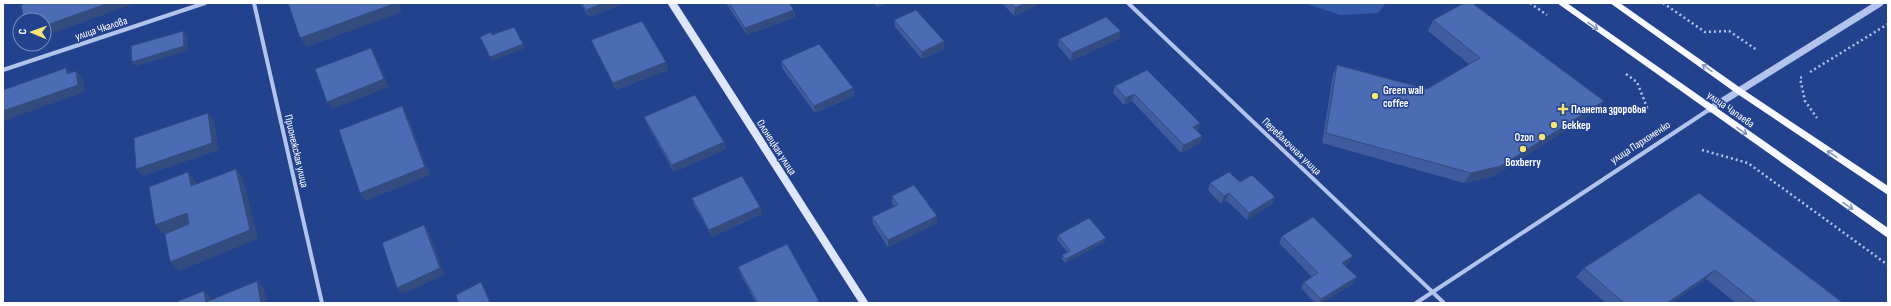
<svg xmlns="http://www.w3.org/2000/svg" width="1891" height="306" viewBox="0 0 1891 306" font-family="'Sofia Sans Condensed',sans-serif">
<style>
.green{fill:#365bab}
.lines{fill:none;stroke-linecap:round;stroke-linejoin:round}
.path{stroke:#b2c4ec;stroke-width:2.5;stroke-dasharray:2 3;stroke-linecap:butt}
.minor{stroke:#b2c4ec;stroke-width:4}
.tertiary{stroke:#b2c4ec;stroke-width:7}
.secondary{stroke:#dee6f9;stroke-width:8}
.primary{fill:#f7f9ff;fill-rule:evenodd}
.wall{fill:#405c9c}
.shaded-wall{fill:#344b7f}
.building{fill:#4b6bb5;stroke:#344b7f}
.oneway{stroke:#8294c1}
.poi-dot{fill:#f7e475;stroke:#23428e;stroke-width:1.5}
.labels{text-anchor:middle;stroke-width:3;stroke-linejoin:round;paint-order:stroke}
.street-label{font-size:11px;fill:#fff;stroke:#23428e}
.poi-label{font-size:11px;font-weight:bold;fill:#fff;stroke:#23428e;text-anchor:start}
</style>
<rect width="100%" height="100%" fill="#23428e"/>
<path class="green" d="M1305,3h81l-8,10 -38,2z"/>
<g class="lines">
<path class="path" d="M1530,3l17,12
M1663,3l42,29 24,-1 28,19
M1810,72l78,-48
M1626,74l11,8 11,28
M1802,77l-2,1 5,23 12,17
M1702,150l46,13 140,102"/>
<path class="minor" d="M254,3l68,300
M1128,3l316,300
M3,70l202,-67
M1416,303l294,-194"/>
<path class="tertiary" d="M1710,109l170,-106"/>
<path class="secondary" d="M672,3l192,300"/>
<path class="primary" d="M1557,3h10l321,225v10z
M1610,3h10l122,86 146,97v9l-152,-102z"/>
</g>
<path class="wall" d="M580,3h45l-36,14z
M726,3h63l5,7 1,7 -48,18z
M874,3h13l-9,4z
M1002,3h39l-27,13z
M894,20l50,21v8l-22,10 -27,-32z
M1433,20l171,81 -8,10 -102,65 -30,7 -142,-40 11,-68 4,-10 90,24 42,-25 -41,-33z
M1120,38l-49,23 -13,-15 1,-7z
M591,40l75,22 2,8 -52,20 -22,-43z
M781,61l72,27 1,8 -39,17 -33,-45z
M1115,86l85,37 -2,8h-1l5,5 -2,7 -19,10 -49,-52 -8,4 -11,-12z
M644,117l80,25 2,7 -52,23 -27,-48z
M1240,182l35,15 -3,7 -25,16 -21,-20 -5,4 -13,-14 2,-7z
M1699,193l144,110h-107l-30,-24 -35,24h-65l-30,-26 8,-9z
M892,196l45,20v7l-49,24 -15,-23 -1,-7 22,-11 -2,-3z
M692,198l68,9 2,7 -50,23 -18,-32z
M1058,235l47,7 -40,21 -3,-4v-4l5,-3 -10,-13z
M1282,236l71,20 -4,7 -4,2 8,19 -32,19h-6l-14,-15 3,-6 8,-5 -33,-34z
M738,267l81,34 1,2h-64l-16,-30z"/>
<path class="shaded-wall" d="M109,3h21l1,2 -87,31v-10z
M396,3h2l4,9 -95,35 -7,-9z
M603,3h22l-36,14 -3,-7z
M878,3h9l-9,4z
M1026,3h15l-27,13 1,-8z
M794,10l1,7 -48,18 -2,-7z
M183,31l4,4 1,16 -52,15 -4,-4z
M1121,31l-1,7 -49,23 1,-8z
M944,41v8l-22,10v-7z
M523,44l2,4 -33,13 -2,-4z
M371,48l4,7 14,32 -57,22 -5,-7z
M666,62l2,8 -52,20 -3,-7z
M66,68l7,8 -6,-2z
M76,71l7,8 2,13 -82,29v-10z
M853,88l1,8 -39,17 -1,-7z
M1134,94l-2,7 -8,4 2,-7z
M1604,101l-8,10 -102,65 -30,7 7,-10z
M402,106l5,9 23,60 -64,26 -6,-8z
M208,113l6,7 5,30 -76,26 -7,-7z
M1200,123l-2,8 -7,3 2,-7z
M1202,136l-2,7 -19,10 3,-8z
M724,142l2,7 -52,23 -2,-7z
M236,169l7,9 15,61 -79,32 -9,-9z
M188,172l8,9 3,14 -8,-9z
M1229,193l-3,7 -5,4 3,-8z
M1275,197l-3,7 -25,16 2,-7z
M760,207l2,7 -50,23 -3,-7z
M187,213l8,9 -31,12 -9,-9z
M937,216v7l-49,24v-7z
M424,225l5,7 16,43 -43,19 -5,-6z
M1106,238l-1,4 -40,21 1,-4z
M1353,256l-4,7 -11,6 4,-6z
M1715,270l-9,9 -35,24h-4z
M1357,277l-4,7 -32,19h-2l2,-4z
M257,281l7,7 3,15h-6z
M481,282l4,7 6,14h-1z
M204,291l7,6 1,6 -6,-1z"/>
<path class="building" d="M26,3h83l-65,23v-6h-20l-3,-15z
M288,3h108l-96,35z
M582,3h21l-17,7z
M729,3h60l5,7 -49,18z
M1010,3h16l-11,5z
M1464,3h8l132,98 -103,65 -30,7 -145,-40 11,-68 90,24 53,-31 -47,-38z
M916,10l28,31 -22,11 -28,-32z
M1106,17l15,14 -49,22 -13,-14z
M642,21l24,41 -53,21 -22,-43z
M514,27l9,17 -33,13 -10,-20 11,-5 1,3z
M183,31l1,15 -52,16 -1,-16z
M819,44l34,44 -39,18 -33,-45z
M371,48l13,31 -57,23 -12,-33z
M66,68l1,6 9,-3 2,14 -75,26v-21z
M1147,70l53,53 -7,4 9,9 -18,9 -50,-51 -8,4 -11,-12z
M695,95l29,47 -52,23 -28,-48z
M402,106l23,61 -65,26 -21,-63z
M208,113l4,30 -76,26 -2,-31z
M236,169l14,61 -80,32 -5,-28 24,-10 -2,-11 -32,12 -6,-38 39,-15 3,14z
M1229,172l11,10 12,-7 23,22 -26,16 -20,-20 -5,3 -14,-13z
M742,176l18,31 -51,23 -17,-32z
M914,185l23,31 -49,24 -16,-23 26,-12 -6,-9z
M1699,193l144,110h-86l-42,-33 -48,33h-43l-40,-35z
M1313,217l40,39 -11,7 15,14 -36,22 -17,-17 14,-9 -36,-37z
M1089,218l17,20 -40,21 -4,-4 8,-4 -12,-16z
M424,225l16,43 -43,20 -15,-45z
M787,244l32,57 -3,2h-58l-20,-36z
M257,281l4,22h-83v-2l26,-10 2,11z
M481,282l9,21h-34l2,-1 -2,-7z
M1233,301l2,2h-6z"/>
<defs><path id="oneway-shaft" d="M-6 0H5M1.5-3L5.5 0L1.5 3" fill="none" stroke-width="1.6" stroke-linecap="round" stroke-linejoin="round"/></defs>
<g class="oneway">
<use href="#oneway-shaft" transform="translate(1593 26) rotate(35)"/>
<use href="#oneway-shaft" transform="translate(1707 68) rotate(-145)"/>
<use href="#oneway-shaft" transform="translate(1742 131) rotate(35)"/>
<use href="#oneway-shaft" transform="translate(1832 154) rotate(-146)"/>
<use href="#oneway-shaft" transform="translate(1848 206) rotate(35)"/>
</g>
<g class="poi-dot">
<circle cx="1375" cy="96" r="4"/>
<path d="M1561 103h4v4h4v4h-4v4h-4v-4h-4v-4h4z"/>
<circle cx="1554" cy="125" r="4"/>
<circle cx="1542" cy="137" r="4"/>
<circle cx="1523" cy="149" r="4"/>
</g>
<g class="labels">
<g class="street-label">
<text transform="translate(101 28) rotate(-18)" y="4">улица Чкалова</text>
<text transform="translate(1731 109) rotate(35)" y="4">улица Чапаева</text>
<text transform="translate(1640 142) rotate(-33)" y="4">улица Пархоменко</text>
<text transform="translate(1292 146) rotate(44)" y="4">Перевалочная улица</text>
<text transform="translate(777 147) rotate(57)" y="4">Олонецкая улица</text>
<text transform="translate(297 151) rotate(77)" y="4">Прионежская улица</text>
</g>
<g class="poi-label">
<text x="1383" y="94">Green wall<tspan x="1383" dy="13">coffee</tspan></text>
<text x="1571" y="113">Планета здоровья</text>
<text x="1562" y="129">Беккер</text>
<text x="1534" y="141" text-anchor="end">Ozon</text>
<text x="1523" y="166" text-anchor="middle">Boxberry</text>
</g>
</g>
<rect width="1891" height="306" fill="none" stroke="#ffffff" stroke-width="8"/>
<g transform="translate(32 32) rotate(272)"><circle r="19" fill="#23428e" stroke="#7b8ebb"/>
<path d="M0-3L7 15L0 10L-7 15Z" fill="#f7e475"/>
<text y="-6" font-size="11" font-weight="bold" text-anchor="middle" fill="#ffffff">С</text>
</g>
</svg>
